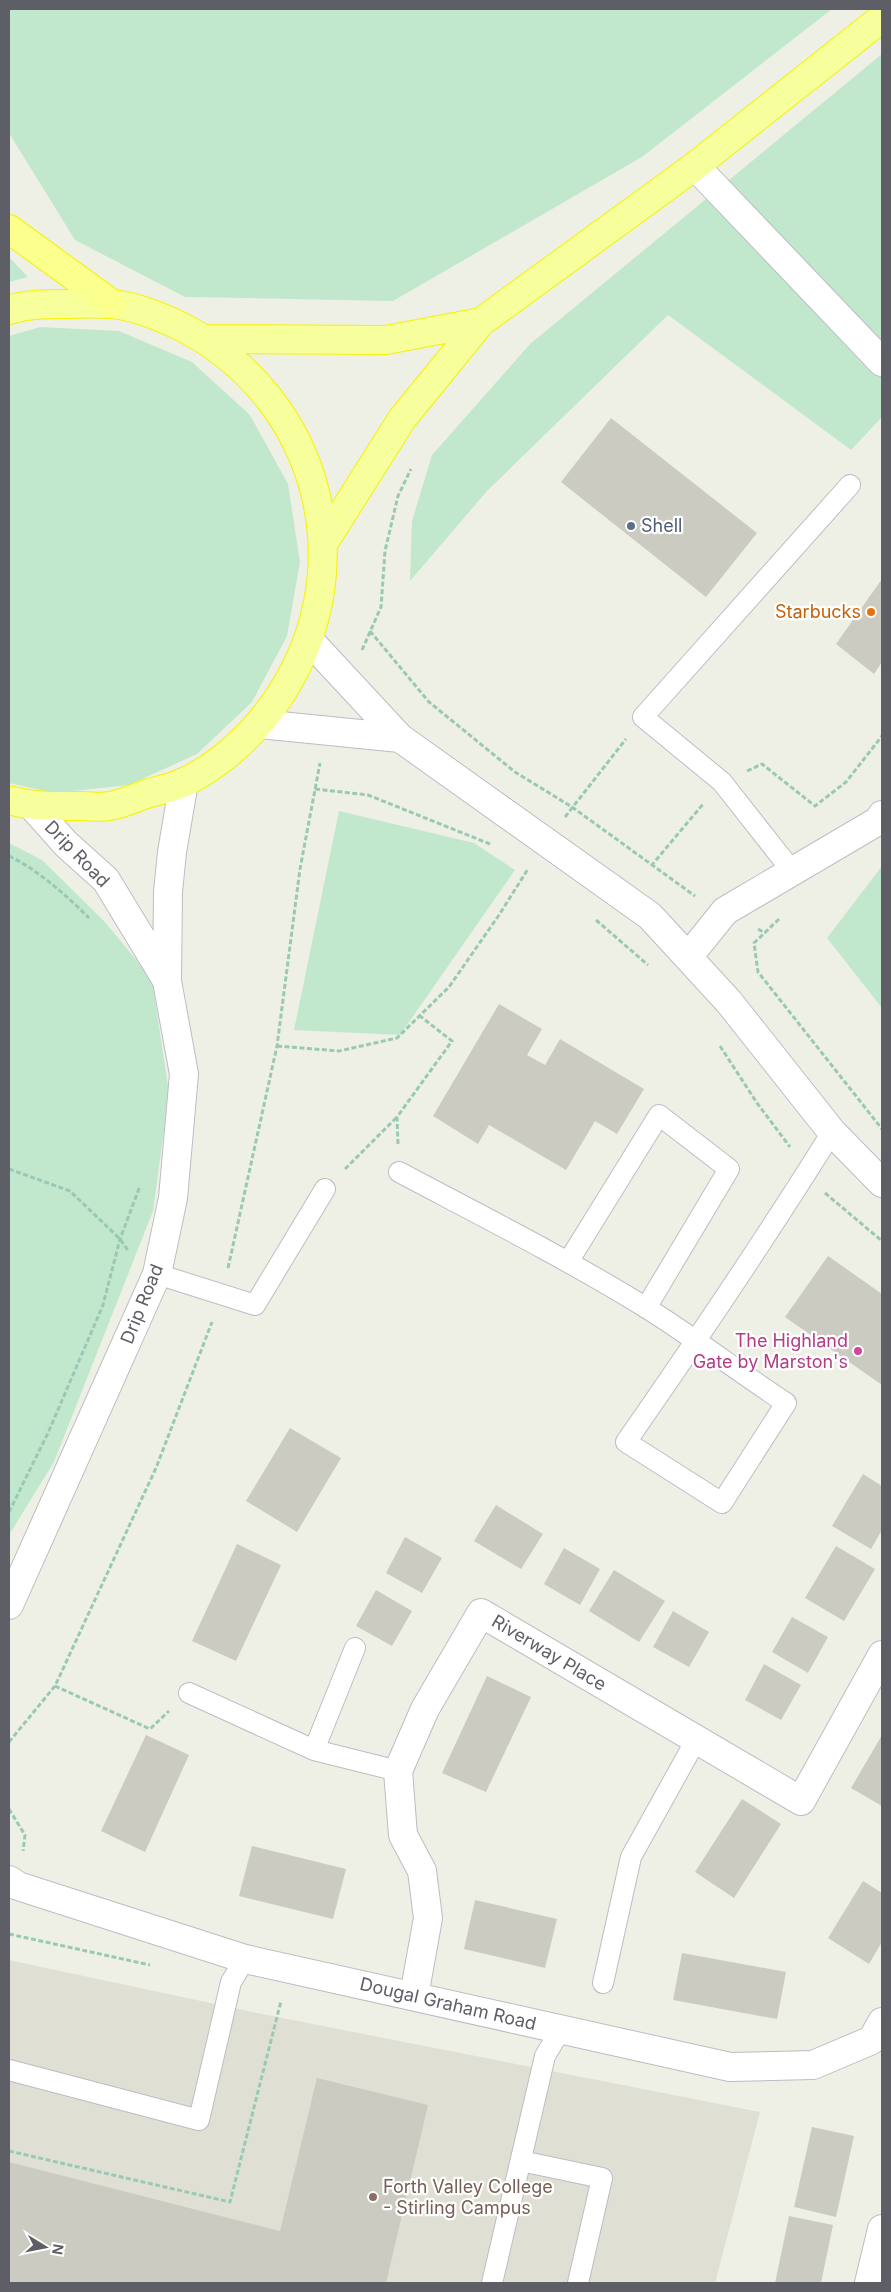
<svg xmlns="http://www.w3.org/2000/svg" width="891" height="2292" viewBox="0 0 891 2292" font-family="Inter,sans-serif">
<style>
.education{fill:#dfe0d3}
.green{fill:#c1e8cd}
.building{fill:#cbcbc1}
.lines{fill:none;stroke-linecap:round;stroke-linejoin:round}
.service-casing{stroke:#bcbdc4;stroke-width:22}
.minor-casing{stroke:#bcbdc4;stroke-width:30}
.tertiary-casing{stroke:#bcbdc4;stroke-width:30}
.trunk-casing{stroke:#f5f200;stroke-width:30}
.motorway-casing{stroke:#f5f200;stroke-width:30}
.path{stroke:#99c9b5;stroke-width:3;stroke-dasharray:5 2.5;stroke-linecap:butt}
.service{stroke:#fff;stroke-width:20}
.minor{stroke:#fff;stroke-width:28}
.tertiary{stroke:#fff;stroke-width:28}
.trunk{stroke:#f6ff9c;stroke-width:28}
.motorway{stroke:#faff8d;stroke-width:28}
.service-dot{fill:#5c6f8a;stroke:#fff;stroke-width:2}
.food-dot{fill:#e8710a;stroke:#fff;stroke-width:2}
.hotel-dot{fill:#d1479c;stroke:#fff;stroke-width:2}
.education-dot{fill:#8d6e63;stroke:#fff;stroke-width:2}
.labels{text-anchor:middle;stroke-width:4.5;stroke-linejoin:round;paint-order:stroke}
.service-label{font-size:18px;fill:#4e5e75;stroke:#fff;text-anchor:start}
.food-label{font-size:18px;fill:#c56008;stroke:#fff;text-anchor:end}
.street-label{font-size:18px;fill:#5d5e66;stroke:#fff}
.hotel-label{font-size:18px;fill:#b23c85;stroke:#fff;text-anchor:end}
.education-label{font-size:18px;fill:#785e54;stroke:#fff;text-anchor:start}
</style>
<rect width="100%" height="100%" fill="#eff0e5"/>
<path class="education" d="M9,1960l248,53 503,99 -45,171h-706z"/>
<path class="green" d="M9,9h823l-190,148 -249,144 -208,-4 -110,-57 -66,-107z
M882,54v363l-31,33 -183,-135 -181,176 -77,90 2,-60 20,-66 98,-111z
M9,256l1,2 18,19 -19,5z
M40,327l79,4 73,31 58,53 38,69 12,78 -13,74 -35,66 -55,52 -68,31 -75,8 -45,-10v-447z
M339,811l135,32 41,27 -115,165 -106,-5z
M9,843l33,17 62,61 48,58 17,114 -16,118 -99,251 -45,73z
M882,866v142l-55,-70z"/>
<path class="building" d="M611,418l146,115 -51,64 -145,-115z
M882,579v83l-8,12 -38,-30z
M499,1004l43,25 -15,26 18,10 15,-26 84,50 -27,45 -22,-13 -29,49 -77,-45 -11,19 -45,-28z
M828,1256l54,38v91l-97,-68z
M290,1428l51,30 -44,74 -51,-31z
M863,1474l19,12v44l-11,19 -39,-23z
M496,1505l47,29 -22,35 -47,-28z
M405,1537l37,21 -20,35 -36,-20z
M237,1544l44,21 -45,96 -44,-20z
M836,1546l39,23 -31,52 -39,-23z
M564,1548l36,21 -20,36 -36,-21z
M614,1570l51,31 -26,41 -50,-31z
M376,1590l36,21 -20,35 -36,-20z
M673,1611l36,21 -20,35 -36,-20z
M792,1617l36,20 -20,36 -36,-21z
M764,1664l37,21 -20,35 -36,-20z
M487,1676l44,21 -45,95 -44,-19z
M146,1735l43,20 -44,97 -44,-21z
M882,1735v71l-31,-18z
M742,1799l39,25 -47,74 -39,-26z
M252,1846l94,23 -13,50 -94,-23z
M863,1881l19,12v49l-13,22 -41,-26z
M475,1900l82,19 -12,49 -81,-19z
M682,1953l104,19 -9,47 -104,-19z
M317,2078l111,27 -42,178h-377v-121l271,69z
M812,2127l42,9 -18,81 -42,-10z
M789,2216l44,9 -12,58h-46z"/>
<g class="lines">
<g class="service-casing">
<path id="service" d="M792,871l-70,-89 -79,-65 207,-232
M399,1172c83,44 166,86 246,135 48,30 94,65 141,96l-64,100 -96,-61c71,-102 140,-204 206,-310
M568,1262l91,-147 70,54 -83,139
M157,1274l98,31 70,-116
M189,1693l125,57 84,21
M314,1750l41,-102
M603,1983l28,-126 65,-117
M9,2070l190,50 32,-138 14,-23
M521,2161l81,17 -24,105
M492,2283l53,-227 16,-27"/>
</g>
<g class="minor-casing">
<path id="minor" d="M695,166l187,196
M309,640l91,98 250,178 79,86 103,130 50,51
M260,724l140,14
M688,957l37,-46 153,-90 4,-6
M9,1880l9,6 227,73 485,108 83,-2 59,-25 10,-18
M414,1996l14,-78 -6,-47 -19,-36 -5,-64 27,-62 56,-96 320,188 81,-146
M869,2283l13,-54"/>
</g>
<g class="tertiary-casing">
<path id="tertiary" d="M32,806l34,38 40,36 60,99
M9,1605l148,-331 16,-76 11,-124 -17,-93 1,-89 4,-40 12,-70"/>
</g>
<g class="trunk-casing">
<path id="trunk" d="M9,310c18,-6 35,-6 54,-6 16,0 31,-1 47,0 23,1 49,12 70,22 144,72 187,251 92,381 -23,31 -53,58 -87,75 -11,5 -24,8 -36,11 -12,4 -26,11 -39,13 -9,2 -19,0 -28,0 -26,0 -48,1 -73,-6
M205,339l181,1 95,-18
M323,544l79,-125 79,-97 214,-156 187,-148"/>
</g>
<g class="motorway-casing">
<path id="motorway" d="M9,229l103,75"/>
</g>
<path class="path" d="M370,631l59,71 86,70 57,35 123,89
M362,650l19,-43 4,-56 13,-55 13,-27
M747,771l15,-7 53,42 31,-24 36,-46
M315,789l53,6 122,49
M565,817l61,-78
M9,856c29,14 57,39 80,62
M651,866l53,-63
M779,919l-25,24 4,29 124,157
M596,920l52,45
M758,929l7,4
M277,1046l62,5 58,-13 52,-51 50,-72 29,-46
M720,1046l37,57 33,44
M398,1144l-1,-27 55,-76 -32,-25
M9,1169l61,22 50,48 9,13
M345,1169l52,-52
M825,1193l57,48
M228,1268l49,-222 23,-177 20,-106
M9,1512l39,-79 55,-128 17,-66 20,-53
M55,1686l95,43 19,-18
M9,1742l46,-56 101,-218 56,-146
M9,1809l16,26 -2,16
M9,1934l141,31
M9,2151l221,51 51,-201"/>
<use href="#service" class="service"/>
<use href="#minor" class="minor"/>
<use href="#tertiary" class="tertiary"/>
<use href="#trunk" class="trunk"/>
<use href="#motorway" class="motorway"/>
</g>
<circle class="service-dot" cx="631" cy="526" r="5"/>
<circle class="food-dot" cx="871" cy="612" r="5"/>
<circle class="hotel-dot" cx="858" cy="1351" r="5"/>
<circle class="education-dot" cx="373" cy="2197" r="5"/>
<g class="labels">
<g class="service-label">
<text x="641" y="532">Shell</text>
</g>
<g class="food-label">
<text x="861" y="618">Starbucks</text>
</g>
<g class="street-label">
<text transform="translate(77 854) rotate(46)" y="6">Drip Road</text>
<text transform="translate(142 1304) rotate(-68)" y="6">Drip Road</text>
<text transform="translate(549 1653) rotate(31)" y="6">Riverway Place</text>
<text transform="translate(448 2004) rotate(13)" y="6">Dougal Graham Road</text>
</g>
<g class="hotel-label">
<text x="848" y="1347">The Highland<tspan x="848" dy="21">Gate by Marston's</tspan></text>
</g>
<g class="education-label">
<text x="383" y="2193">Forth Valley College<tspan x="383" dy="21">- Stirling Campus</tspan></text>
</g>
</g>
<rect width="891" height="2292" fill="none" stroke="#5d5e66" stroke-width="20"/>
<g transform="translate(45 2247) rotate(100)" stroke="#ffffff" stroke-width="4" paint-order="stroke">
<path d="M0-4L9 19L0 12L-9 19Z" fill="#5d5e66"/>
<text y="-8" font-size="14" font-weight="bold" text-anchor="middle" fill="#5d5e66">N</text>
</g>
</svg>
